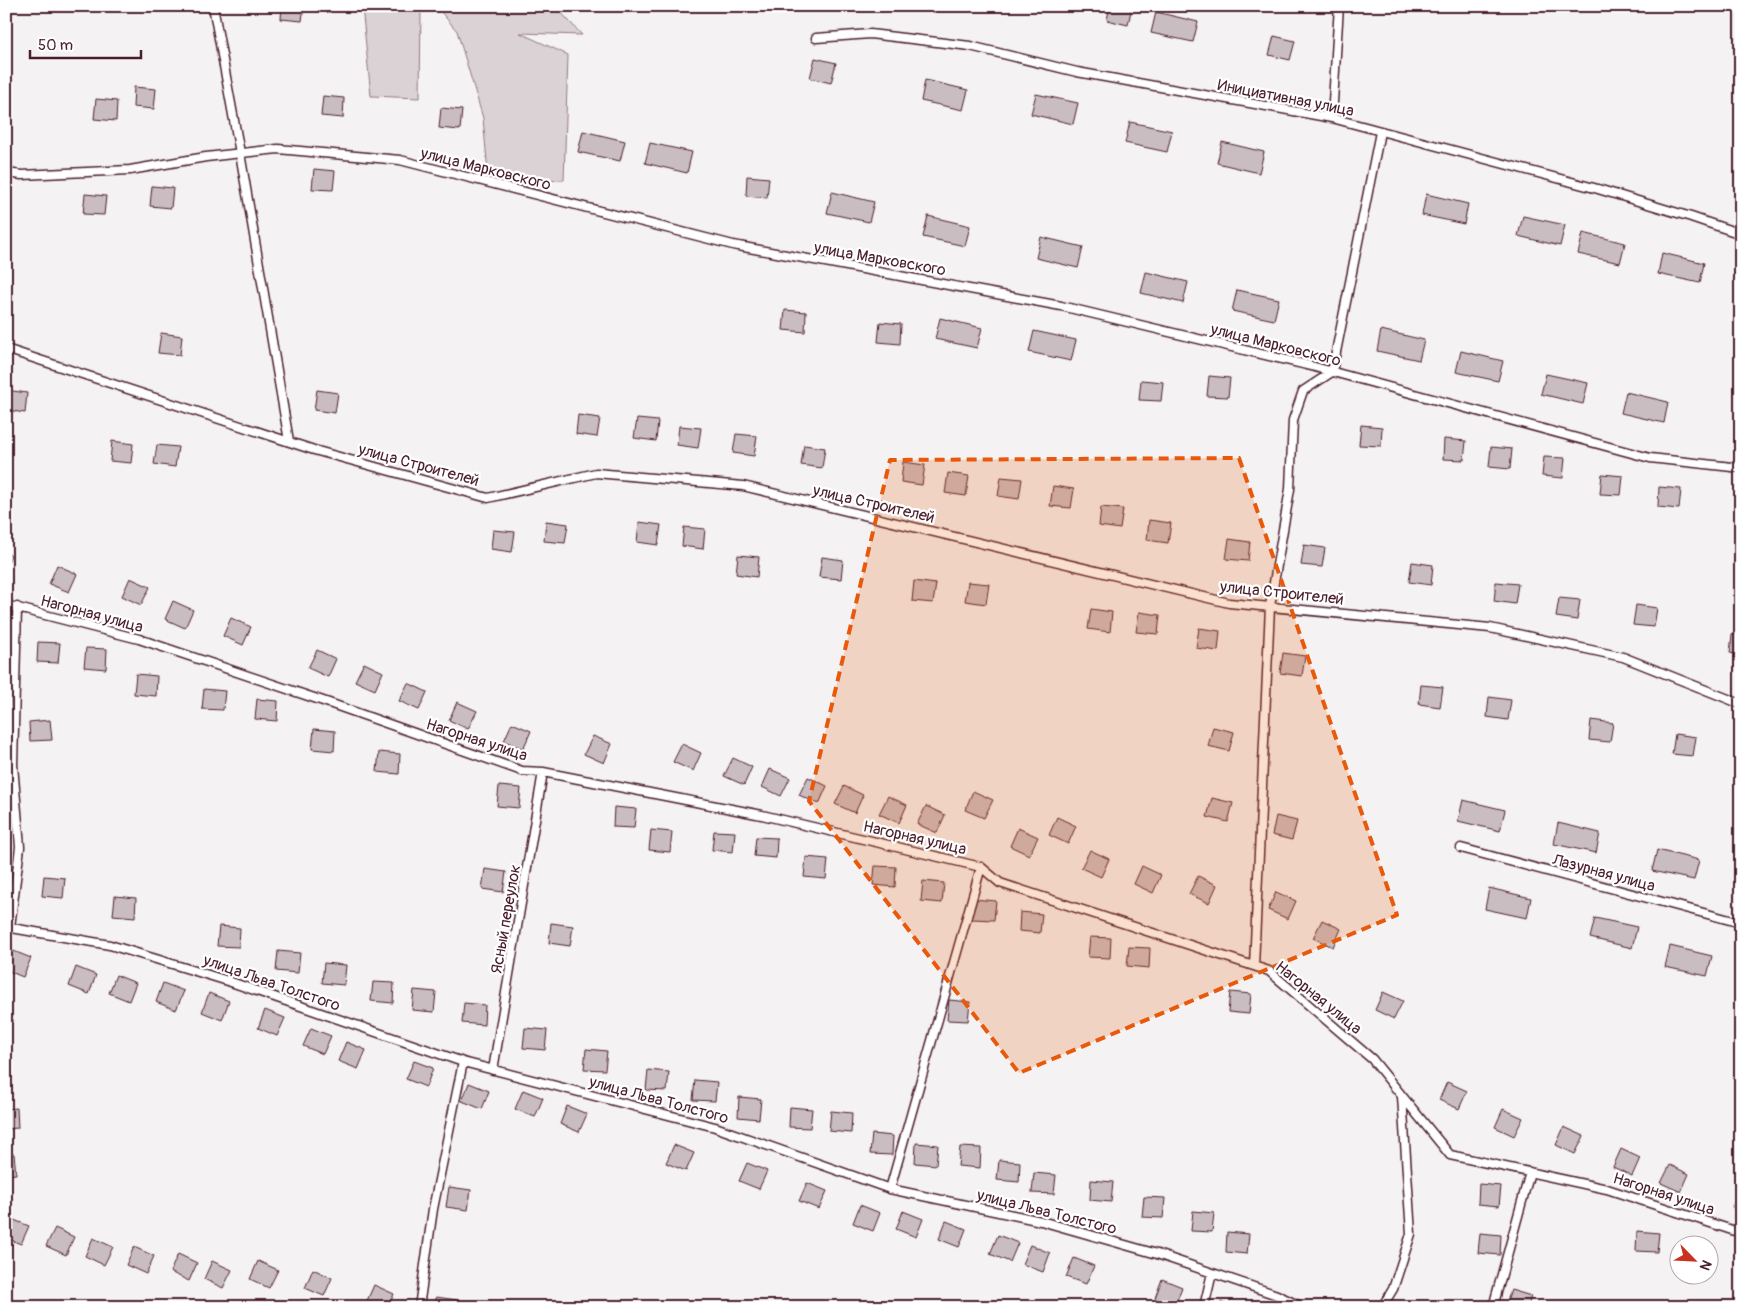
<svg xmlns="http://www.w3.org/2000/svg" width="1747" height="1313" viewBox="0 0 1747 1313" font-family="Pangolin,sans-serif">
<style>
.green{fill:#dbd2d5;stroke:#927880}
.building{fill:#cabdc1;stroke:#4a1f2b}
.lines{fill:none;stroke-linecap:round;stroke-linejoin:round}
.service-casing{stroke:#4a1f2b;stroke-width:11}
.service{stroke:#fff;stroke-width:8}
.marked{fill:#e8590c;fill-opacity:0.2;stroke:#e8590c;stroke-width:4;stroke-dasharray:10 6;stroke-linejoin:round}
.labels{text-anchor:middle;stroke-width:4.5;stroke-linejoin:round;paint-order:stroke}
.street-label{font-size:16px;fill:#4a1f2b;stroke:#fff}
</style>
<rect width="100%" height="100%" fill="#f4f2f2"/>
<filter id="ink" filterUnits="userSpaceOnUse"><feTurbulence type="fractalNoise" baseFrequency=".02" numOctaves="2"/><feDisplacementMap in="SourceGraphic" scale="10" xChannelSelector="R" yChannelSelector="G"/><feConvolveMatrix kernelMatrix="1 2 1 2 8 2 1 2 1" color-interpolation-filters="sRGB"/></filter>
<g filter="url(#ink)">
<path class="green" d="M362,6h59l-1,92 -49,-2z
M436,6h119l27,29 -62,-2 48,22 -4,125 -75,3 -6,-65 -26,-87z"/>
<path class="building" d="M282,6h22l-2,15 -21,-2z
M1110,6h22l-4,19 -21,-5z
M1156,12l42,10 -5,20 -42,-9z
M1274,36l21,5 -5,19 -21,-5z
M815,58l21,5 -5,20 -21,-5z
M925,80l43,10 -5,20 -42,-9z
M134,87l22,2 -2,20 -21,-2z
M1036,94l42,9 -5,21 -42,-10z
M323,96l21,2 -1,20 -22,-2z
M96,99l21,2 -1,20 -22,-2z
M441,108l21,2 -2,20 -21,-2z
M1130,122l42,9 -5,21 -42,-9z
M583,131l42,10 -5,20 -42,-9z
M1222,142l42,10 -5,21 -42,-10z
M650,143l42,9 -5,21 -42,-10z
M314,169l21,2 -2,19 -21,-1z
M747,176l22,2 -2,20 -21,-2z
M152,186l21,2 -2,20 -21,-2z
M832,192l42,10 -5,20 -42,-9z
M85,194l21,2 -2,19 -21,-1z
M1426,194l42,10 -4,20 -42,-9z
M928,216l42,10 -5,20 -42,-9z
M1523,216l42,9 -5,21 -42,-10z
M1583,233l42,10 -5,20 -42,-9z
M1041,237l42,10 -5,21 -42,-10z
M1662,253l42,10 -4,20 -42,-9z
M1146,272l42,10 -5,21 -42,-10z
M1237,290l42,9 -5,21 -42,-9z
M785,310l21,2 -1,20 -22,-2z
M940,318l42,10 -5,20 -42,-9z
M880,322l21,2 -1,20 -22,-2z
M1381,330l43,10 -5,20 -42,-9z
M1034,331l42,9 -5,21 -42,-9z
M161,333l21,3 -2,19 -22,-2z
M1461,351l42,10 -5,20 -42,-9z
M1546,374l42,9 -5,21 -42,-10z
M1209,376l21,2 -2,19 -21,-1z
M1141,380l22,2 -2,19 -22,-1z
M6,390l21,3 -2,20 -19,-3z
M317,390l21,3 -3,20 -21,-3z
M1626,392l42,10 -4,21 -43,-10z
M578,415l22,3 -3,19 -21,-3z
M637,419l21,2 -2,20 -22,-3z
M1361,425l21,2 -1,19 -22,-1z
M679,426l22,2 -3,20 -21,-3z
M736,434l21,2 -3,20 -21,-3z
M1444,439l22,2 -2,19 -21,-1z
M112,441l21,3 -2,19 -21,-2z
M157,445l21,2 -3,20 -21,-3z
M804,445l21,3 -3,20 -21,-3z
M1491,447l21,2 -2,20 -21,-2z
M1544,457l21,1 -2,20 -21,-2z
M903,462l22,3 -3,20 -21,-3z
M948,473l21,3 -3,20 -21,-3z
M1602,474l21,2 -2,19 -21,-1z
M1001,477l21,2 -3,20 -21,-3z
M1053,486l21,3 -3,19 -21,-2z
M1659,487l22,2 -2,20 -21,-2z
M1101,507l22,2 -3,20 -21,-3z
M1149,520l22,3 -3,20 -21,-3z
M546,521l22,3 -3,19 -21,-2z
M639,522l22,3 -3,20 -21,-3z
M684,527l21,2 -2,20 -21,-3z
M493,530l22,2 -3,20 -21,-3z
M1229,539l21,3 -2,19 -22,-2z
M1304,545l21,3 -3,19 -21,-2z
M6,553l5,2 -5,12z
M738,555l21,2 -2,20 -21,-3z
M822,557l21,3 -2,19 -22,-2z
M1412,562l21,3 -2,20 -22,-3z
M57,565l20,9 -8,18 -20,-8z
M130,578l20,9 -9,18 -19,-9z
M914,581l22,3 -3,19 -21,-2z
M968,582l21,2 -3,20 -21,-3z
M1496,582l22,2 -3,20 -21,-3z
M1559,598l21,2 -3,20 -21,-3z
M173,601l20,9 -8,18 -20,-9z
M1636,605l21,3 -3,19 -21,-2z
M1091,609l21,3 -2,20 -22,-3z
M1139,612l21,3 -2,19 -22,-2z
M231,618l20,9 -8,18 -20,-9z
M1199,628l21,3 -2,20 -22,-3z
M1732,634l9,1v20l-11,-2z
M38,642l22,1 -2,20 -21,-1z
M86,648l21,1 -1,20 -22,-2z
M317,650l19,9 -8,18 -20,-9z
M1283,653l22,3 -3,20 -22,-3z
M364,663l19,9 -8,18 -20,-9z
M136,674l21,2 -1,20 -22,-2z
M408,683l19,9 -8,18 -20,-9z
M1421,685l22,2 -3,20 -21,-3z
M204,689l21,2 -2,19 -21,-1z
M1489,697l22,3 -3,20 -21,-3z
M257,699l21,2 -1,20 -22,-2z
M457,702l20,9 -9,18 -19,-9z
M50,720l2,20 -22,1 -1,-19z
M1591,720l22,3 -3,19 -21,-2z
M512,723l19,8 -8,18 -19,-8z
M1213,727l21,5 -5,19 -21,-5z
M314,729l21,2 -1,20 -22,-2z
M1675,734l21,3 -3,19 -21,-2z
M593,736l19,8 -8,19 -20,-9z
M682,744l19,9 -8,18 -20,-9z
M379,752l21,2 -1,20 -22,-2z
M733,758l19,9 -8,18 -20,-9z
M770,769l20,9 -9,18 -19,-9z
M808,777l19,9 -8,18 -20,-9z
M499,786l22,2 -2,20 -22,-2z
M844,786l19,9 -8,18 -20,-9z
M973,791l20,9 -9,18 -19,-8z
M888,796l19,9 -8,18 -20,-9z
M1212,798l21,5 -5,19 -21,-5z
M1463,800l42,10 -5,21 -42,-10z
M926,806l19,9 -8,18 -20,-9z
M614,807l22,2 -2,19 -21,-1z
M1276,816l21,5 -5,19 -20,-5z
M1057,817l19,9 -8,18 -19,-9z
M1558,823l42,10 -4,20 -42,-9z
M1018,828l20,9 -9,18 -19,-9z
M651,830l21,2 -2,20 -21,-2z
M714,831l21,1 -2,20 -21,-2z
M756,837l21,1 -1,20 -22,-2z
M1090,850l19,9 -8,18 -20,-9z
M1657,850l42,10 -5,20 -42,-9z
M806,857l22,2 -2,20 -22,-2z
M875,866l21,1 -1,20 -22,-2z
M1142,866l19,9 -8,18 -19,-9z
M485,869l21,3 -3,20 -21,-3z
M44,876l21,2 -2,20 -21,-2z
M1198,876l19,9 -8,18 -20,-9z
M923,881l21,2 -2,20 -21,-2z
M1489,888l42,10 -4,20 -42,-9z
M1276,892l20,9 -8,18 -20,-9z
M115,896l21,2 -1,19 -22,-2z
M974,899l22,2 -2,19 -22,-1z
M1020,912l22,2 -2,19 -21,-2z
M1595,918l42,9 -5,21 -42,-10z
M1322,920l19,9 -8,18 -20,-9z
M551,923l22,3 -3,20 -21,-3z
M219,926l21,2 -1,19 -22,-1z
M1090,937l21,1 -1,20 -22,-1z
M1670,946l42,10 -5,20 -42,-9z
M1129,947l21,1 -1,20 -22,-2z
M11,950l20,8 -8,19 -17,-7v-9z
M278,951l22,2 -2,20 -22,-2z
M324,963l22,2 -2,20 -22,-2z
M76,967l20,8 -7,19 -20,-8z
M116,975l20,8 -7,18 -20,-8z
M373,982l21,1 -1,20 -22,-2z
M163,983l21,8 -8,19 -20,-8z
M414,990l22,2 -2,20 -22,-2z
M1230,992l21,2 -2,20 -21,-2z
M1383,992l20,9 -9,18 -19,-9z
M209,993l20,8 -7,19 -20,-8z
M949,1000l21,2 -2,19 -21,-1z
M464,1003l21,2 -1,20 -22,-2z
M265,1010l20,8 -8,18 -19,-8z
M311,1028l20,8 -8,18 -20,-8z
M525,1028l22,2 -2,20 -22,-2z
M346,1042l20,8 -8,19 -20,-8z
M586,1049l21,2 -2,19 -21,-1z
M414,1061l19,7 -7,19 -20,-8z
M648,1070l21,2 -2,19 -21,-1z
M695,1080l22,2 -2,19 -22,-1z
M1447,1082l20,9 -8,18 -20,-9z
M469,1083l20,8 -7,18 -20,-8z
M523,1090l20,8 -8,19 -20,-8z
M739,1097l22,2 -2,20 -21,-2z
M567,1106l20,8 -8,18 -19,-8z
M790,1107l22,2 -2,19 -21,-1z
M17,1108l1,20 -12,1v-20z
M1503,1109l20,9 -9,18 -19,-9z
M831,1111l21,2 -1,20 -22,-2z
M1564,1127l20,9 -9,18 -19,-9z
M872,1134l21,2 -1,19 -22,-1z
M916,1143l22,2 -2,20 -21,-2z
M674,1145l20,8 -8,18 -20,-8z
M960,1147l21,1 -1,20 -22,-2z
M1621,1149l19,9 -8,18 -19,-9z
M14,1154l2,20 -10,1v-20z
M999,1160l21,2 -1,20 -22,-2z
M747,1163l20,8 -8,18 -20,-8z
M1670,1165l19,9 -8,18 -20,-9z
M1034,1173l22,2 -2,19 -22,-1z
M1091,1180l22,2 -2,20 -21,-2z
M807,1183l20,8 -8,18 -20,-8z
M1479,1184l22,2 -2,20 -21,-2z
M449,1187l22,3 -3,20 -22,-3z
M1740,1189l1,1v21l-9,-4z
M1144,1197l21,1 -2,20 -21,-1z
M860,1205l20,8 -7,18 -20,-8z
M903,1211l20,8 -7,18 -20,-8z
M1193,1211l21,2 -2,19 -21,-1z
M9,1218l20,8 -8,18 -15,-6v-13z
M946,1221l20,8 -7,18 -20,-8z
M55,1228l19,9 -8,18 -20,-9z
M1637,1231l22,2 -2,19 -21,-1z
M1227,1232l22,2 -2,20 -21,-2z
M1480,1233l21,2 -1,20 -22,-2z
M998,1235l20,8 -8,19 -20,-8z
M93,1238l20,9 -9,18 -19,-9z
M1030,1245l20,8 -7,19 -21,-8z
M134,1247l20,9 -8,18 -20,-9z
M178,1254l19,9 -8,18 -19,-9z
M1074,1258l20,8 -8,18 -20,-7z
M212,1261l20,9 -9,18 -19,-9z
M258,1261l20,9 -9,18 -19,-9z
M313,1269l19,9 -8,18 -19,-8z
M1162,1279l20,8 -7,19 -20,-8z
M374,1285l20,9 -6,13h-14l-8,-4z
M1511,1290l20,6 -3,11h-23z
M436,1297l21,3 -1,7h-21z
M1221,1302l11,5h-13z"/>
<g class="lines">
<g class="service-casing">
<path id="service" d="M213,6l27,147 49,288
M816,38l54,-4 100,12 107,26 255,46 266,71 93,28 50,17
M1332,118l7,-112
M6,173l16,2 108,-5 76,-13 72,-8 122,11 333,85 328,61 250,60 339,92 91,10
M6,349l308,101 174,48 108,-25 147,13 486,117 261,25 133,29 118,47
M6,605l133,34 190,64 193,68 21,1 219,43 219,52 19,16 269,88 103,88 78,96 157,34 134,44
M1461,848l280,75
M6,927l104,18 118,36 235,81 252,65 175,62 151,32 116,33 120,41 25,12
M6,935l4,-8 10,-80 -7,-82 4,-158
M1254,966l16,-360 20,-117 3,-69 10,-29 29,-19 48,-240
M493,1070l50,-298
M890,1189l91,-322
M419,1307l14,-98 30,-147
M1204,1307l8,-34
M1382,1307l11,-18 18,-55 -9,-138
M1493,1307l37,-135"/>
</g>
<use href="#service" class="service"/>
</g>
</g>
<path class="marked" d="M1239,458l158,457 -378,158 -210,-272 81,-341z"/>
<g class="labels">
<g class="street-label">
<text transform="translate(1286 97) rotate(11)" y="6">Инициативная улица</text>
<text transform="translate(486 168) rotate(14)" y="6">улица Марковского</text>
<text transform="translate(880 258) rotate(10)" y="6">улица Марковского</text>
<text transform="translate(1276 344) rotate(14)" y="6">улица Марковского</text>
<text transform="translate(419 464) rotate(15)" y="6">улица Строителей</text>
<text transform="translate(874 503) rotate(13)" y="6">улица Строителей</text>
<text transform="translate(1282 592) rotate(6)" y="6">улица Строителей</text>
<text transform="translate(92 613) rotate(15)" y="6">Нагорная улица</text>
<text transform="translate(477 739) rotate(18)" y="6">Нагорная улица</text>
<text transform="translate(915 837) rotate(13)" y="6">Нагорная улица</text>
<text transform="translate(1604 872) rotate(15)" y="6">Лазурная улица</text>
<text transform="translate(505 919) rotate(-80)" y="6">Ясный переулок</text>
<text transform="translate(272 982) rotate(19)" y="6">улица Льва Толстого</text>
<text transform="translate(1319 997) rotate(39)" y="6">Нагорная улица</text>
<text transform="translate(659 1099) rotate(15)" y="6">улица Льва Толстого</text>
<text transform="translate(1664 1193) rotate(18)" y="6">Нагорная улица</text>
<text transform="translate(1047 1211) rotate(14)" y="6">улица Льва Толстого</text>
</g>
</g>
<rect width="1747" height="1313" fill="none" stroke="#fff" stroke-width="25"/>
<rect x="12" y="12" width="1722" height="1288" fill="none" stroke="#4a1f2b" stroke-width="2" filter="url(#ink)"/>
<g transform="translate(1694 1260) rotate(114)"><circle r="24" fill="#ffffff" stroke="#b7a5aa"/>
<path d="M0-4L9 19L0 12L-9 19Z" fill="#c8321e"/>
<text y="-8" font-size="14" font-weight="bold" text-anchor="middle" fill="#4a1f2b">N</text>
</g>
<path d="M30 50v8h111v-8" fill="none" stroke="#4a1f2b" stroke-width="2.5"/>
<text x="38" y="50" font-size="15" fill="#4a1f2b" stroke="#ffffff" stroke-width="4" paint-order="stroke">50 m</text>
</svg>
